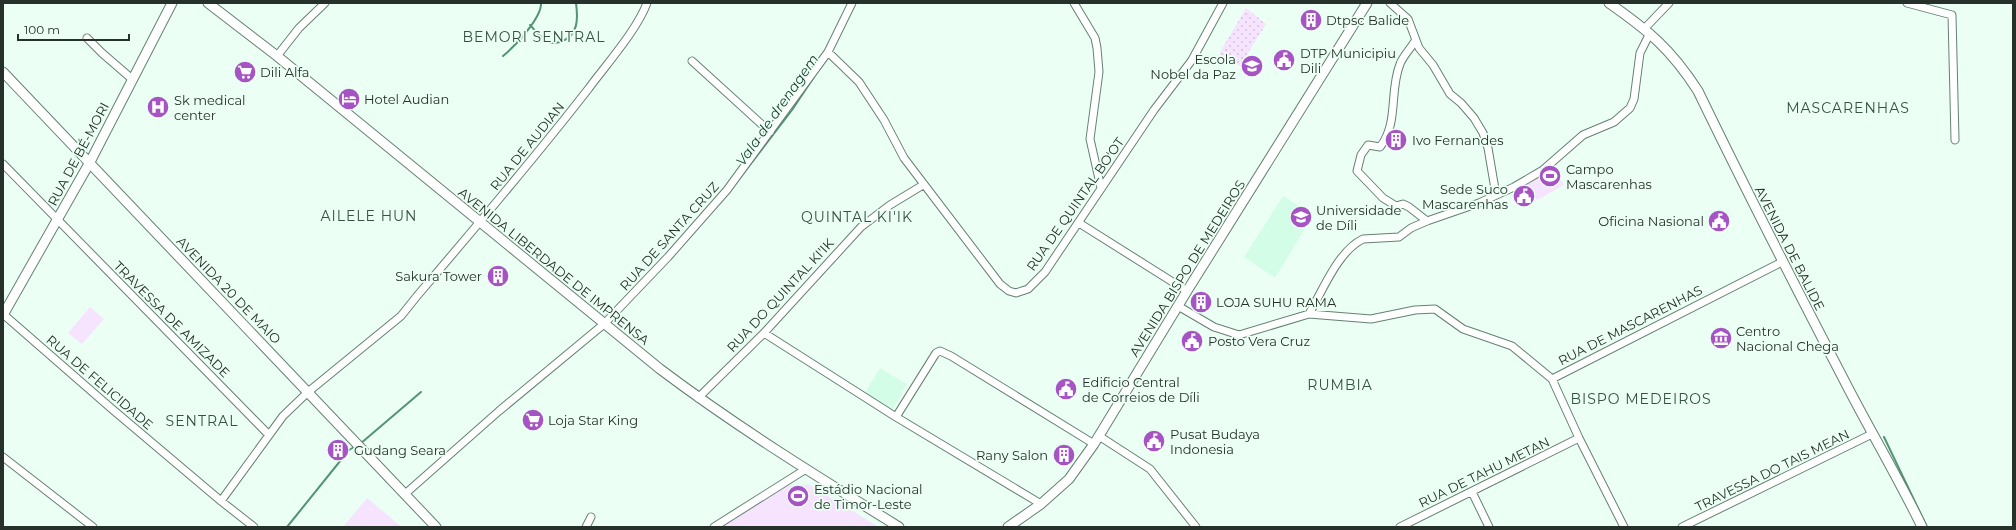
<svg xmlns="http://www.w3.org/2000/svg" width="2016" height="530" viewBox="0 0 2016 530" font-family="Montserrat,sans-serif">
<style>
.built{fill:#d4fde7}
.park{fill:url(#park-dots)}
.pitch{fill:#f6e4fe}
.lines{fill:none;stroke-linecap:round;stroke-linejoin:round}
.stream{stroke:#529475;stroke-width:2}
.minor-casing{stroke:#648172;stroke-width:9}
.major-casing{stroke:#648172;stroke-width:11}
.minor{stroke:#fff;stroke-width:7}
.major{stroke:#fff;stroke-width:9}
.labels{text-anchor:middle;stroke-width:3.5;stroke-linejoin:round;paint-order:stroke}
.poi-label{font-size:13px;fill:#25312a;stroke:#ecfff4;text-anchor:start}
.street-label{font-size:13px;fill:#25312a;stroke:#ecfff4}
.neighbourhood-label{font-size:14px;letter-spacing:1px;fill:#365244;stroke:#ecfff4}
.water-label{font-size:14px;font-style:italic;fill:#173e2c;stroke:#ecfff4}
</style>
<defs>
<pattern id="park-dots" width="8" height="8" patternUnits="userSpaceOnUse"><rect width="8" height="8" fill="#f6e4fe"/><path d="M2 2h.1M6 6h.1" fill="none" stroke="#d3c4da" stroke-width="1.8" stroke-linecap="round"/></pattern>
</defs>
<rect width="100%" height="100%" fill="#ecfff4"/>
<path class="built" d="M1283,196l30,19 -38,63 -31,-21z
M880,368l27,16 -14,25 -28,-16z"/>
<path class="park" d="M1246,8l20,16 -26,42 -21,-12z"/>
<path class="pitch" d="M1554,168l10,17 -27,15 -10,-16z
M90,307l14,12 -22,25 -14,-11z
M785,485h25l69,42h-163z
M367,498l35,29h-59z"/>
<g class="lines">
<path class="stream" d="M530,25c5,5 12,15 18,17 5,2 8,1 12,0 19,-6 18,-24 16,-39
M503,56c11,-9 39,-38 38,-53
M736,183l56,-73 22,-33
M1884,437l43,90
M360,444l61,-52
M287,527l62,-77 7,-4"/>
<g class="minor-casing">
<path id="minor" d="M1074,3l21,35 2,10 2,24 -9,67 11,49
M1390,3l18,16 11,29 14,17 17,29 11,9 13,15 9,15 5,15 8,47
M1907,3l45,12 3,125
M1645,28l24,-25
M87,38l15,15 30,26
M1415,41c-4,7 -12,15 -15,23 -11,27 -1,59 -20,83l-12,-2 -7,10 -4,16 26,27 13,8 7,-2 6,3 18,14
M828,52l31,30 25,38 20,38 96,126 9,7 7,2 12,-4 17,-17 109,-162 38,-50 31,-57
M277,56l22,-28 26,-25
M692,61l78,71
M3,164l266,271
M1079,223l108,68
M1178,306l36,21 25,8 70,-21 62,5 44,-9 20,-1 28,20 49,17 40,33 230,-117
M3,314l109,95 109,92 62,-85 25,-24 93,-76 16,-20c58,-68 117,-137 172,-208 17,-23 48,-58 58,-85
M1309,314c14,-24 29,-63 54,-75l36,-2 12,-9 16,-7 52,-18 35,-16 29,-17 40,-35 31,-13 16,-14 4,-9 6,-46 10,-20
M764,333l132,84 145,87
M1552,379l27,59 45,89
M698,398l66,-65 97,-106 29,-22 33,-20
M896,417l40,-64 4,-2 11,5 143,88
M1099,436l51,33 46,58
M3,457l90,70
M1472,492l17,35
M405,494l94,-83 105,-87 64,-67 59,-67 101,-138 24,-49
M221,501l33,26
M586,527l5,-10
M714,527l92,-58
M1400,527l179,-89
M1682,527l190,-93"/>
</g>
<g class="major-casing">
<path id="major" d="M208,3l69,53 383,313c77,58 158,108 239,158
M1609,3c40,28 62,46 89,88 47,97 96,193 146,289 25,49 54,97 78,147
M3,72l433,455
M3,315l87,-153 82,-159
M1008,527l33,-23 28,-25 25,-35 93,-153 180,-288"/>
</g>
<use href="#minor" class="minor"/>
<use href="#major" class="major"/>
</g>
<defs>
<g id="building-disc" transform="scale(1.15)"><circle r="9.5" fill="#a654c4" stroke="#ecfff4"/><path d="M-4-6H4V6H1V3H-1V6H-4ZM-2.5-4.3h1.7v1.8h-1.7ZM.8-4.3h1.7v1.8H.8ZM-2.5-1h1.7V.8h-1.7ZM.8-1h1.7V.8H.8Z" fill="#fff"/></g>
<g id="civic-disc" transform="scale(1.15)"><circle r="9.5" fill="#a654c4" stroke="#ecfff4"/><path d="M-.6-6.5H3V-4.5H.6V-3L4-1V1h2V6H-6V1h2V-1L-.6-3ZM-1.2 2.5V6h2.4V2.5Z" fill="#fff"/></g>
<g id="school-disc" transform="scale(1.15)"><circle r="9.5" fill="#a654c4" stroke="#ecfff4"/><path d="M0-5L7-2L0 1L-7-2ZM-4 1L0 2.5L4 1V4Q0 6-4 4Z" fill="#fff"/></g>
<g id="supermarket-disc" transform="scale(1.15)"><circle r="9.5" fill="#a654c4" stroke="#ecfff4"/><path d="M-6-5.5h2.5l.6 2H6L4.5 2H-2.5L-4.4-4H-6ZM-1.5 3.2a1.3 1.3 0 1 0 .1 0ZM3 3.2a1.3 1.3 0 1 0 .1 0Z" fill="#fff"/></g>
<g id="hotel-disc" transform="scale(1.15)"><circle r="9.5" fill="#a654c4" stroke="#ecfff4"/><path d="M-6-4.5h1.5V1H6V5H4.5V3h-9V5H-6ZM-4 0a1.8 1.8 0 1 1 3.6 0ZM.5 0V-2.5h3Q6-2.5 6 0Z" fill="#fff"/></g>
<g id="hospital-disc" transform="scale(1.15)"><circle r="9.5" fill="#a654c4" stroke="#ecfff4"/><path d="M-5-5h3v3.5h4V-5h3V5h-3V1.5h-4V5h-3Z" fill="#fff"/></g>
<g id="stadium-disc" transform="scale(1.15)"><circle r="9.5" fill="#a654c4" stroke="#ecfff4"/><path d="M0-5a6.5 5 0 1 0 0 10a6.5 5 0 1 0 0-10ZM-3.5-1.8h7v3.6h-7Z" fill="#fff"/></g>
<g id="university-disc" transform="scale(1.15)"><circle r="9.5" fill="#a654c4" stroke="#ecfff4"/><path d="M0-5L7-2L0 1L-7-2ZM-4 1L0 2.5L4 1V4Q0 6-4 4Z" fill="#fff"/></g>
<g id="museum-disc" transform="scale(1.15)"><circle r="9.5" fill="#a654c4" stroke="#ecfff4"/><path d="M0-6L6-3V-2H-6V-3ZM-5-1h2V3h-2ZM-1-1h2V3h-2ZM3-1h2V3H3ZM-6 4H6V6H-6Z" fill="#fff"/></g>
</defs>
<g fill-rule="evenodd">
<use href="#building-disc" x="1311" y="20"/>
<use href="#civic-disc" x="1284" y="60"/>
<use href="#school-disc" x="1252" y="66"/>
<use href="#supermarket-disc" x="245" y="72"/>
<use href="#hotel-disc" x="349" y="99"/>
<use href="#hospital-disc" x="158" y="107"/>
<use href="#building-disc" x="1396" y="140"/>
<use href="#stadium-disc" x="1550" y="176"/>
<use href="#civic-disc" x="1524" y="196"/>
<use href="#university-disc" x="1301" y="217"/>
<use href="#civic-disc" x="1719" y="221"/>
<use href="#building-disc" x="498" y="276"/>
<use href="#building-disc" x="1201" y="302"/>
<use href="#museum-disc" x="1721" y="338"/>
<use href="#civic-disc" x="1192" y="341"/>
<use href="#civic-disc" x="1066" y="389"/>
<use href="#supermarket-disc" x="533" y="420"/>
<use href="#civic-disc" x="1154" y="441"/>
<use href="#building-disc" x="338" y="450"/>
<use href="#building-disc" x="1064" y="455"/>
<use href="#stadium-disc" x="798" y="496"/>
</g>
<g class="labels">
<g class="poi-label">
<text x="1326" y="25">Dtpsc Balide</text>
<text x="1300" y="58">DTP Municipiu<tspan x="1300" dy="15">Dili</tspan></text>
<text x="1236" y="64" text-anchor="end">Escola<tspan x="1236" dy="15">Nobel da Paz</tspan></text>
<text x="260" y="77">Dili Alfa</text>
<text x="364" y="104">Hotel Audian</text>
<text x="174" y="105">Sk medical<tspan x="174" dy="15">center</tspan></text>
<text x="1412" y="145">Ivo Fernandes</text>
<text x="1566" y="174">Campo<tspan x="1566" dy="15">Mascarenhas</tspan></text>
<text x="1508" y="194" text-anchor="end">Sede Suco<tspan x="1508" dy="15">Mascarenhas</tspan></text>
<text x="1316" y="215">Universidade<tspan x="1316" dy="15">de Díli</tspan></text>
<text x="1704" y="226" text-anchor="end">Oficina Nasional</text>
<text x="482" y="281" text-anchor="end">Sakura Tower</text>
<text x="1216" y="307">LOJA SUHU RAMA</text>
<text x="1736" y="336">Centro<tspan x="1736" dy="15">Nacional Chega</tspan></text>
<text x="1208" y="346">Posto Vera Cruz</text>
<text x="1082" y="387">Edificio Central<tspan x="1082" dy="15">de Correios de Díli</tspan></text>
<text x="548" y="425">Loja Star King</text>
<text x="1170" y="439">Pusat Budaya<tspan x="1170" dy="15">Indonesia</tspan></text>
<text x="354" y="455">Gudang Seara</text>
<text x="1048" y="460" text-anchor="end">Rany Salon</text>
<text x="814" y="494">Estádio Nacional<tspan x="814" dy="15">de Timor-Leste</tspan></text>
</g>
<g class="street-label">
<text transform="translate(527 146) rotate(-51)" y="5">RUA DE AUDIAN</text>
<text transform="translate(78 154) rotate(-62)" y="5">RUA DE BÉ-MORI</text>
<text transform="translate(1075 204) rotate(-55)" y="5">RUA DE QUINTAL BO'OT</text>
<text transform="translate(669 236) rotate(-48)" y="5">RUA DE SANTA CRUZ</text>
<text transform="translate(1790 248) rotate(63)" y="5">AVENIDA DE BALIDE</text>
<text transform="translate(554 266) rotate(39)" y="5">AVENIDA LIBERDADE DE IMPRENSA</text>
<text transform="translate(1187 268) rotate(-58)" y="5">AVENIDA BISPO DE MEDEIROS</text>
<text transform="translate(229 290) rotate(46)" y="5">AVENIDA 20 DE MAIO</text>
<text transform="translate(780 295) rotate(-47)" y="5">RUA DO QUINTAL KI'IK</text>
<text transform="translate(172 319) rotate(45)" y="5">TRAVESSA DE AMIZADE</text>
<text transform="translate(1630 325) rotate(-27)" y="5">RUA DE MASCARENHAS</text>
<text transform="translate(100 382) rotate(41)" y="5">RUA DE FELICIDADE</text>
<text transform="translate(1772 470) rotate(-26)" y="5">TRAVESSA DO TAIS MEAN</text>
<text transform="translate(1484 472) rotate(-26)" y="5">RUA DE TAHU METAN</text>
</g>
<g class="neighbourhood-label">
<text x="534" y="42">BEMORI SENTRAL</text>
<text x="1848" y="113">MASCARENHAS</text>
<text x="369" y="221">AILELE HUN</text>
<text x="857" y="222">QUINTAL KI'IK</text>
<text x="1340" y="390">RUMBIA</text>
<text x="1641" y="404">BISPO MEDEIROS</text>
<text x="202" y="426">SENTRAL</text>
</g>
<g class="water-label">
<text transform="translate(777 110) rotate(-55)" y="5">Vala de drenagem</text>
</g>
</g>
<rect width="2016" height="530" fill="none" stroke="#25312a" stroke-width="8"/>
<path d="M18 34v6h111v-6" fill="none" stroke="#25312a" stroke-width="2"/>
<text x="24" y="34" font-size="12" fill="#25312a" stroke="#ecfff4" stroke-width="3" paint-order="stroke">100 m</text>
</svg>
